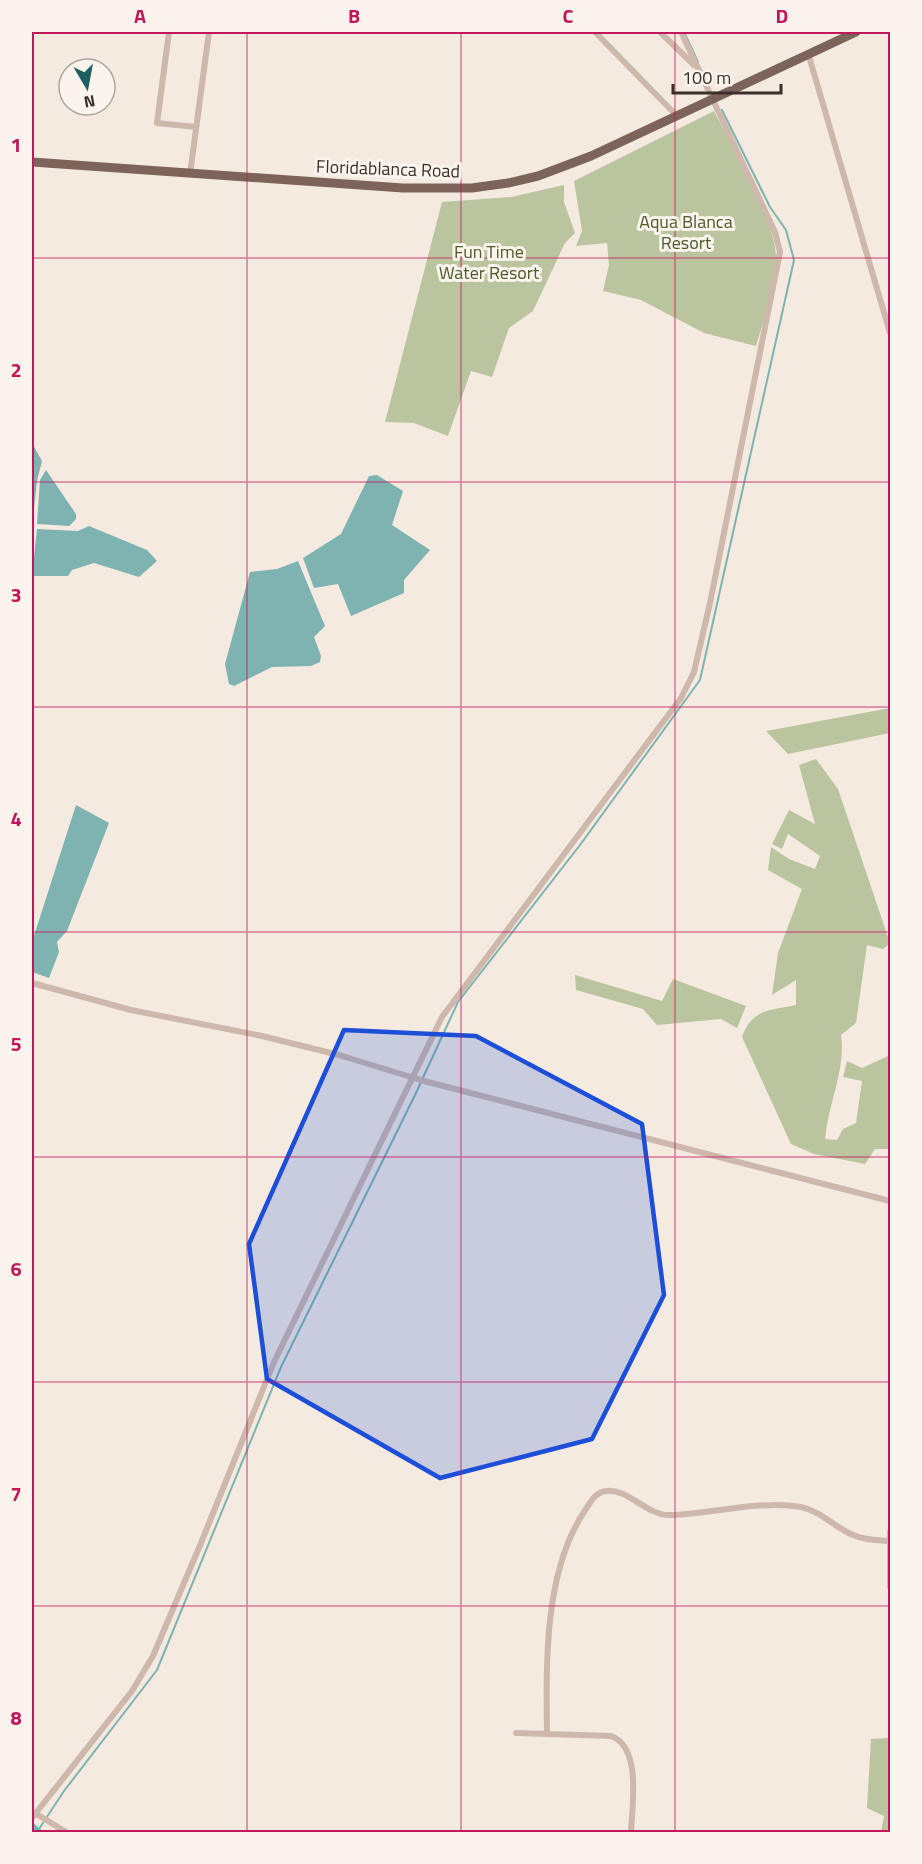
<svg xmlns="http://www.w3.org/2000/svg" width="922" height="1864" viewBox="0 0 922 1864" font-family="'Titillium Web',sans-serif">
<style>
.green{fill:#bac59f}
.water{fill:#7eb3b1}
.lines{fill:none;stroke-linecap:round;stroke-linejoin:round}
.stream{stroke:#7eb3b1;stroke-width:2}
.canal{stroke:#7eb3b1;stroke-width:8}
.minor{stroke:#cdb8ab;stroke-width:6}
.primary{stroke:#7d645b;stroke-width:9}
.marked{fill:#1d4ed8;fill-opacity:0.2;stroke:#1d4ed8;stroke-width:4.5;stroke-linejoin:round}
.grid{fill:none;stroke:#c2185b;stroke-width:1.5;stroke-opacity:0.55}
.labels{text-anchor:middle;stroke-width:6;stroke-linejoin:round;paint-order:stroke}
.street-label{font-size:18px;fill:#3b2f2a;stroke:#fbf4ed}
.park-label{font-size:18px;fill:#4d5b2d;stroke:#fbf4ed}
.neatline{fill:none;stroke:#c2185b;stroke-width:2}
.grid-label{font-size:20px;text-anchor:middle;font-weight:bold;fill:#c2185b}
</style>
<rect width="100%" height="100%" fill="#f4eae0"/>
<path class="green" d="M714,111c18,37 63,109 62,149 -1,29 -12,58 -20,86l-52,-13 -63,-33 -38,-9 6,-26 -2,-22 -31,3 6,-15 -8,-50z
M564,185v17l11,31 -10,10 -32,68 -24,17 -17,49 -21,-6 -23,65 -34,-13 -29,-1 57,-220 69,-5z
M890,708v25l-102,21 -22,-23z
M816,759l22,30 52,154 -7,6 -16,-4 -11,78 -15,12c5,35 -13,69 -16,104l12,1 6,-11 13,-6 6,-42 -19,-4 4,-16 15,7 26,-12 2,3v90h-15l-10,15 -51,-10 -23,-10 -49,-107c11,-29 27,-26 54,-32v-25l-24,15 6,-42 24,-64 -34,-19 3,-23 18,12 26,10 5,-13 -32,-22 -6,15 -10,-5 17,-34 26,14 -16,-59z
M575,975l87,26 11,-22 73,27 -9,22 -16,-9 -64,6 -14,-16 -67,-19z
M890,1727v105h-9l3,-16 -17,-8 4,-69 17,-1z"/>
<path class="water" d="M32,443l10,18 -5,20 -5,47z
M46,470l30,44v5l-7,7 -32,-2 3,-44z
M377,475l26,16 -11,34 38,25 -26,30v13l-53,23 -13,-32 -24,4 -11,-30 38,-24 28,-58z
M89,526l58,24 10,11 -18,16 -45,-14 -22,7 -4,6h-36l5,-47 41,2z
M298,561l27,65 -11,11 7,19 -1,6 -9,4 -39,1 -38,19 -5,-2 -4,-20 25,-92 27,-3z
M76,805l33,18 -42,108 -10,11 2,10 -10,26 -17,-6v-30z"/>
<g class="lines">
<path class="stream" d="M684,32l14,30
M37,1832l27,-41 93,-121 124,-303 134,-272 43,-93 122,-157 120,-165 94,-420 -8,-30 -16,-23 -48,-97"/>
<path class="canal" d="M32,1827l6,5"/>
<path class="minor" d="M169,32l-12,91 39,4
M595,32l81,83
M660,32l34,33
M808,53l82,280
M190,174l19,-142
M32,983l99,27 131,26 77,19 85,26 466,120
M890,1531v56
M516,1733l95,3c31,11 21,70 20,96
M547,1734c-1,-69 -3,-162 37,-222 6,-9 11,-20 22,-21 22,-3 40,24 63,24 42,-1 90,-15 132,-8 20,4 33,20 52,28 11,5 23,5 35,6
M35,1813l31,19
M32,1818l100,-127 21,-35 48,-113 73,-181 168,-345 239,-319 13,-26 16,-69 70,-351 -5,-20 -94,-200"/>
<path class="primary" d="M32,162l371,26h69l36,-5 30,-7 53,-20 265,-124"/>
</g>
<path class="marked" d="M344,1030l132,6 166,88 22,171 -72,144 -152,39 -173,-99 -18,-135z"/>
<path class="grid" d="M247,32v1800M461,32v1800M675,32v1800M32,258h858M32,482h858M32,707h858M32,932h858M32,1157h858M32,1382h858M32,1606h858"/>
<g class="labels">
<g class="street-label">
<text transform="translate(388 169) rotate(2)" y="6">Floridablanca Road</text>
</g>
<g class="park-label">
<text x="686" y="228">Aqua Blanca<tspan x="686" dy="21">Resort</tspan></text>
<text x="489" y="258">Fun Time<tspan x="489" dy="21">Water Resort</tspan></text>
</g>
</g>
<rect width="922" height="1864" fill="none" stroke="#fbf4ed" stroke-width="66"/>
<g transform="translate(87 87) rotate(170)"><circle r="28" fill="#fbf4ed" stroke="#aea59f" stroke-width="1.5"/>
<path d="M0-4.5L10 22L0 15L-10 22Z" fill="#1e5f5f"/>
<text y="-9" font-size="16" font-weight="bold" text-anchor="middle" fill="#3b2f2a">N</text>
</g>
<path d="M673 84v9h108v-9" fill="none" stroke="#3b2f2a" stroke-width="3"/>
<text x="682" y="84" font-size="18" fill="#3b2f2a" stroke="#fbf4ed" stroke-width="4.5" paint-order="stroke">100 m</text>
<rect x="33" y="33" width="856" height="1798" class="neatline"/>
<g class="grid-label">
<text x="140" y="23">A</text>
<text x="354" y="23">B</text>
<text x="568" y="23">C</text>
<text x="782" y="23">D</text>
<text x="16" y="152">1</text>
<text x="16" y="377">2</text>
<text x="16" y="602">3</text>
<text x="16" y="826">4</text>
<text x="16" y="1051">5</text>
<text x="16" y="1276">6</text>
<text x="16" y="1501">7</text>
<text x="16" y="1725">8</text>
</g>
</svg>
